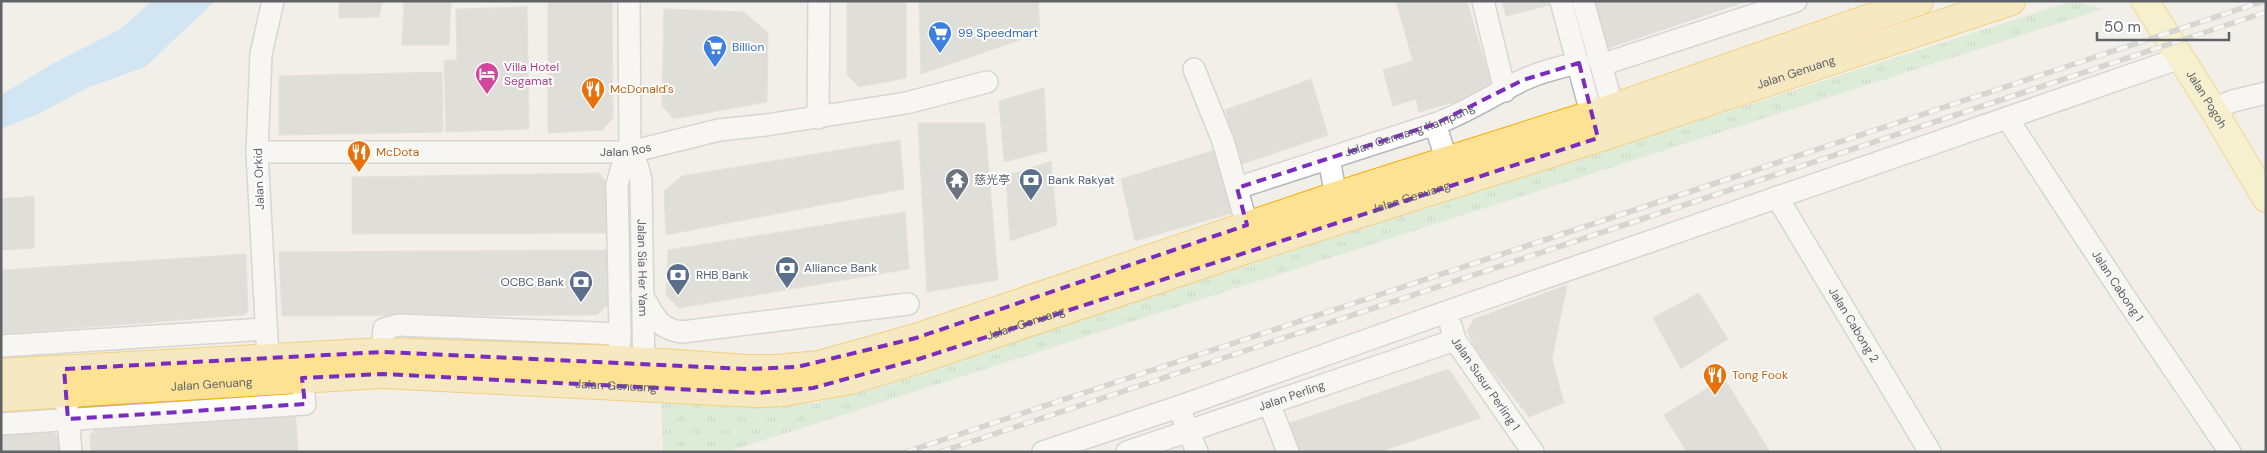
<svg xmlns="http://www.w3.org/2000/svg" width="2267" height="453" viewBox="0 0 2267 453" font-family="'DM Sans','Noto Sans SC',sans-serif">
<style>
.grass{fill:url(#grass-tufts)}
.water{fill:#aadaff}
.building{fill:#cccac5;stroke:#d6d1c6}
.lines{fill:none;stroke-linecap:round;stroke-linejoin:round}
.minor-casing{stroke:#b5b8bc;stroke-width:24}
.major-casing{stroke:#f2c960;stroke-width:29}
.highway-casing{stroke:#f9ab00;stroke-width:30}
.minor{stroke:#fff;stroke-width:21}
.major{stroke:#fff2af;stroke-width:26}
.highway{stroke:#fde293;stroke-width:28}
.rail-casing{stroke:#b6b7b8;stroke-width:5.5}
.rail{stroke:#fff;stroke-width:4;stroke-dasharray:11;stroke-linecap:butt}
.marked{fill:none;stroke:#7b2cbf;stroke-width:4;stroke-dasharray:10 6;stroke-linejoin:round}
.labels{text-anchor:middle;stroke-width:4;stroke-linejoin:round;paint-order:stroke}
.shop-label{font-size:12px;fill:#366cbe;stroke:#fff;text-anchor:start}
.hotel-label{font-size:12px;fill:#b23c85;stroke:#fff;text-anchor:start}
.street-label{font-size:12px;fill:#5f6368;stroke:#fff}
.food-label{font-size:12px;fill:#c56008;stroke:#fff;text-anchor:start}
.worship-label{font-size:12px;fill:#5b616d;stroke:#fff;text-anchor:start}
.service-label{font-size:12px;fill:#4e5e75;stroke:#fff;text-anchor:start}
</style>
<defs>
<pattern id="grass-tufts" width="24" height="20" patternUnits="userSpaceOnUse" patternTransform="scale(1.25)"><rect width="24" height="20" fill="#c5e8c5"/><path d="M3 7l-1-3M5 7V3M7 7l1-3M15 17l-1-3M17 17v-4M19 17l1-3" fill="none" stroke="#a3c0a4"/></pattern>
</defs>
<rect width="100%" height="100%" fill="#f1efe8"/>
<path class="grass" d="M2073,1l30,8 -1376,443h-64l-2,-54 91,7 64,-2z"/>
<path class="water" d="M152,1h63l-70,66 -56,20 -51,27 -37,15v-34l53,-32 65,-33z"/>
<path class="building" d="M339,1h43l-3,16 -40,1z
M404,1h47l-2,44h-47z
M548,1h64l1,117 -11,12 -54,3z
M847,1h59v77l-47,9 -12,-12z
M919,1h119l2,32 -119,41z
M1396,1h71l26,90 -74,21 -3,-13 -23,7 -10,-36 30,-9z
M1502,1h46l2,4 -44,11z
M1593,1h155l-143,48z
M527,7l2,122 -83,3 -2,-72h13l-1,-51z
M664,9l80,3 24,21 -1,69 -93,17 -12,-13z
M442,72l1,60 -164,3v-59z
M1311,79l17,56 -86,29 -17,-54z
M1044,88l3,63 -43,11 -5,-61z
M918,123h67l13,157 -71,12z
M900,140l4,49 -238,46 -2,-44 18,-15z
M1215,150l17,63 -97,28 -14,-62z
M1051,161l6,64 -47,16 -4,-65z
M599,173l11,15 -1,45 -257,1v-57z
M34,196v52l-33,2v-51z
M905,212l4,57 -230,39 -13,-13 2,-45z
M607,250l2,54 -12,11 -315,1 -3,-64z
M246,254l2,57 -5,4 -242,19v-64z
M1567,285l-15,74 12,44 -35,14 -53,-67 -9,-19 7,-12z
M1699,293l29,46 -47,30 -28,-51z
M1449,369l32,49 -102,34h-84l-11,-27z
M1724,378l46,74h-83l-23,-37z
M295,410l3,42h-207l-1,-17 12,-13z
M53,431l7,10v11h-59v-18z"/>
<g class="lines">
<g class="minor-casing">
<g id="minor">
<path d="M1483,1l22,90"/>
<path d="M1561,1l34,127"/>
<path d="M1583,1l30,107"/>
<path d="M1601,65l195,-64"/>
<path d="M1194,69l29,72 24,84"/>
<path d="M2213,109l20,-8 33,-8"/>
<path d="M818,118l1,-117"/>
<path id="s1" d="M2007,118l115,175 108,159"/>
<path d="M1435,124l12,37"/>
<path id="s2" d="M257,152h373l89,-22 47,-5 140,-22 81,-21"/>
<path id="s3" d="M630,152l8,16 3,12 3,196"/>
<path d="M1329,159l7,37"/>
<path id="s4" d="M1237,188l198,-64c33,-12 57,-29 88,-44 17,-8 37,-13 56,-17"/>
<path id="s5" d="M1777,197l153,255"/>
<path d="M642,295c12,20 15,34 40,37l226,-28"/>
<path id="s6" d="M1451,326l4,14 78,112"/>
<path d="M1,346l265,-17"/>
<path d="M382,352l2,-23 14,-4 222,9"/>
<path d="M268,358l-11,-206 4,-98 12,-53"/>
<path d="M618,375l2,-41 -3,-149 4,-15 9,-18 -1,-151"/>
<path d="M1269,403l19,49"/>
<path d="M67,406l4,46"/>
<path d="M1183,418l14,34"/>
<path d="M1,424l304,-20 -3,-26"/>
<path d="M1043,452l135,-45 268,-95 734,-254"/>
<path id="s7" d="M1127,452l328,-112"/>
</g>
</g>
<g class="major-casing">
<g id="major">
<path id="s8" d="M2145,1l68,108 53,90"/>
</g>
</g>
<g class="highway-casing">
<g id="highway">
<path d="M1,373l381,-21 237,8 128,9h30l42,-4 97,-27 420,-142 277,-88 306,-107"/>
<path id="s9" d="M1,397l381,-23 375,19 26,-1 67,-12 69,-21 329,-110 350,-111 413,-137"/>
</g>
</g>
<use href="#minor" class="minor"/>
<use href="#major" class="major"/>
<use href="#highway" class="highway"/>
<g class="rail-casing">
<path id="rail" d="M906,452l1358,-451
M940,452l1326,-440"/>
</g>
<use href="#rail" class="rail"/>
</g>
<path d="M0 0H2267V453H0ZM1579,63l19,75 -679,221 -106,29 -56,5 -375,-19 -80,4 3,26 -237,15 -4,-50 318,-17 365,17 50,-2 119,-29 331,-113 -10,-37 198,-64 88,-44z" fill="#f1efe8" fill-opacity=".55" fill-rule="evenodd"/>
<path class="marked" d="M1579,63l19,75 -679,221 -106,29 -56,5 -375,-19 -80,4 3,26 -237,15 -4,-50 318,-17 365,17 50,-2 119,-29 331,-113 -10,-37 198,-64 88,-44z"/>
<defs>
<g id="supermarket-pin" transform="scale(1.25)"><path d="M0 17L-7.5 6A9.5 9.5 0 1 1 7.5 6Z" fill="#3f7fe0" stroke="#fff"/><path d="M-6-5.5h2.5l.6 2H6L4.5 2H-2.5L-4.4-4H-6ZM-1.5 3.2a1.3 1.3 0 1 0 .1 0ZM3 3.2a1.3 1.3 0 1 0 .1 0Z" fill="#fff"/></g>
<g id="hotel-pin" transform="scale(1.25)"><path d="M0 17L-7.5 6A9.5 9.5 0 1 1 7.5 6Z" fill="#d1479c" stroke="#fff"/><path d="M-6-4.5h1.5V1H6V5H4.5V3h-9V5H-6ZM-4 0a1.8 1.8 0 1 1 3.6 0ZM.5 0V-2.5h3Q6-2.5 6 0Z" fill="#fff"/></g>
<g id="restaurant-pin" transform="scale(1.25)"><path d="M0 17L-7.5 6A9.5 9.5 0 1 1 7.5 6Z" fill="#e8710a" stroke="#fff"/><path d="M-5-6h1v4h1v-4h1v4h1v-4h1v5L-1.5 .5V6h-2V.5L-5-1ZM5-6V6H3V1.5H1.5Q1.5-4 5-6Z" fill="#fff"/></g>
<g id="temple-pin" transform="scale(1.25)"><path d="M0 17L-7.5 6A9.5 9.5 0 1 1 7.5 6Z" fill="#6b7280" stroke="#fff"/><path d="M0-6L5-2H3V0L6.5 2.5H4V6H1.5V3h-3V6H-4V2.5H-6.5L-3 0V-2H-5Z" fill="#fff"/></g>
<g id="bank-pin" transform="scale(1.25)"><path d="M0 17L-7.5 6A9.5 9.5 0 1 1 7.5 6Z" fill="#5c6f8a" stroke="#fff"/><path d="M-6-4H6V4H-6ZM0-2.3a2.3 2.3 0 1 0 0 4.6a2.3 2.3 0 1 0 0-4.6Z" fill="#fff"/></g>
</defs>
<g fill-rule="evenodd">
<use href="#supermarket-pin" x="940" y="33"/>
<use href="#supermarket-pin" x="715" y="47"/>
<use href="#hotel-pin" x="487" y="74"/>
<use href="#restaurant-pin" x="593" y="89"/>
<use href="#restaurant-pin" x="359" y="152"/>
<use href="#temple-pin" x="957" y="180"/>
<use href="#bank-pin" x="1031" y="180"/>
<use href="#bank-pin" x="787" y="268"/>
<use href="#bank-pin" x="678" y="275"/>
<use href="#bank-pin" x="581" y="282"/>
<use href="#restaurant-pin" x="1715" y="375"/>
</g>
<g class="labels">
<g class="shop-label">
<text x="958" y="37">99 Speedmart</text>
<text x="732" y="51">Billion</text>
</g>
<g class="hotel-label">
<text x="504" y="71">Villa Hotel<tspan x="504" dy="14">Segamat</tspan></text>
</g>
<g class="street-label">
<text dy="4" stroke="none"><textPath href="#s9" startOffset="1846">Jalan Genuang</textPath></text>
<text dy="4" stroke="none"><textPath href="#s8" startOffset="116">Jalan Pogoh</textPath></text>
<text dy="4" stroke="none"><textPath href="#s4" startOffset="182">Jalan Genuang Kampung</textPath></text>
<text dy="4" stroke="none"><textPath href="#s2" startOffset="369">Jalan Ros</textPath></text>
<text transform="translate(259 179) rotate(-92)" y="4">Jalan Orkid</text>
<text dy="4" stroke="none"><textPath href="#s9" startOffset="1441">Jalan Genuang</textPath></text>
<text dy="4" stroke="none"><textPath href="#s3" startOffset="118">Jalan Sia Her Yam</textPath></text>
<text dy="4" stroke="none"><textPath href="#s1" startOffset="201">Jalan Cabong 1</textPath></text>
<text dy="4" stroke="none"><textPath href="#s9" startOffset="1036">Jalan Genuang</textPath></text>
<text dy="4" stroke="none"><textPath href="#s5" startOffset="149">Jalan Cabong 2</textPath></text>
<text dy="4" stroke="none"><textPath href="#s6" startOffset="68">Jalan Susur Perling 1</textPath></text>
<text dy="4" stroke="none"><textPath href="#s9" startOffset="211">Jalan Genuang</textPath></text>
<text dy="4" stroke="none"><textPath href="#s9" startOffset="616">Jalan Genuang</textPath></text>
<text dy="4" stroke="none"><textPath href="#s7" startOffset="174">Jalan Perling</textPath></text>
</g>
<g class="food-label">
<text x="610" y="93">McDonald's</text>
<text x="376" y="156">McDota</text>
<text x="1732" y="379">Tong Fook</text>
</g>
<g class="worship-label">
<text x="974" y="184">慈光亭</text>
</g>
<g class="service-label">
<text x="1048" y="184">Bank Rakyat</text>
<text x="804" y="272">Alliance Bank</text>
<text x="696" y="279">RHB Bank</text>
<text x="564" y="286" text-anchor="end">OCBC Bank</text>
</g>
</g>
<rect width="2267" height="453" fill="none" stroke="#5f6368" stroke-width="5"/>
<path d="M2097 32v8h132v-8" fill="none" stroke="#5f6368" stroke-width="2.5"/>
<text x="2104" y="32" font-size="15" fill="#5f6368" stroke="#ffffff" stroke-width="4" paint-order="stroke">50 m</text>
</svg>
